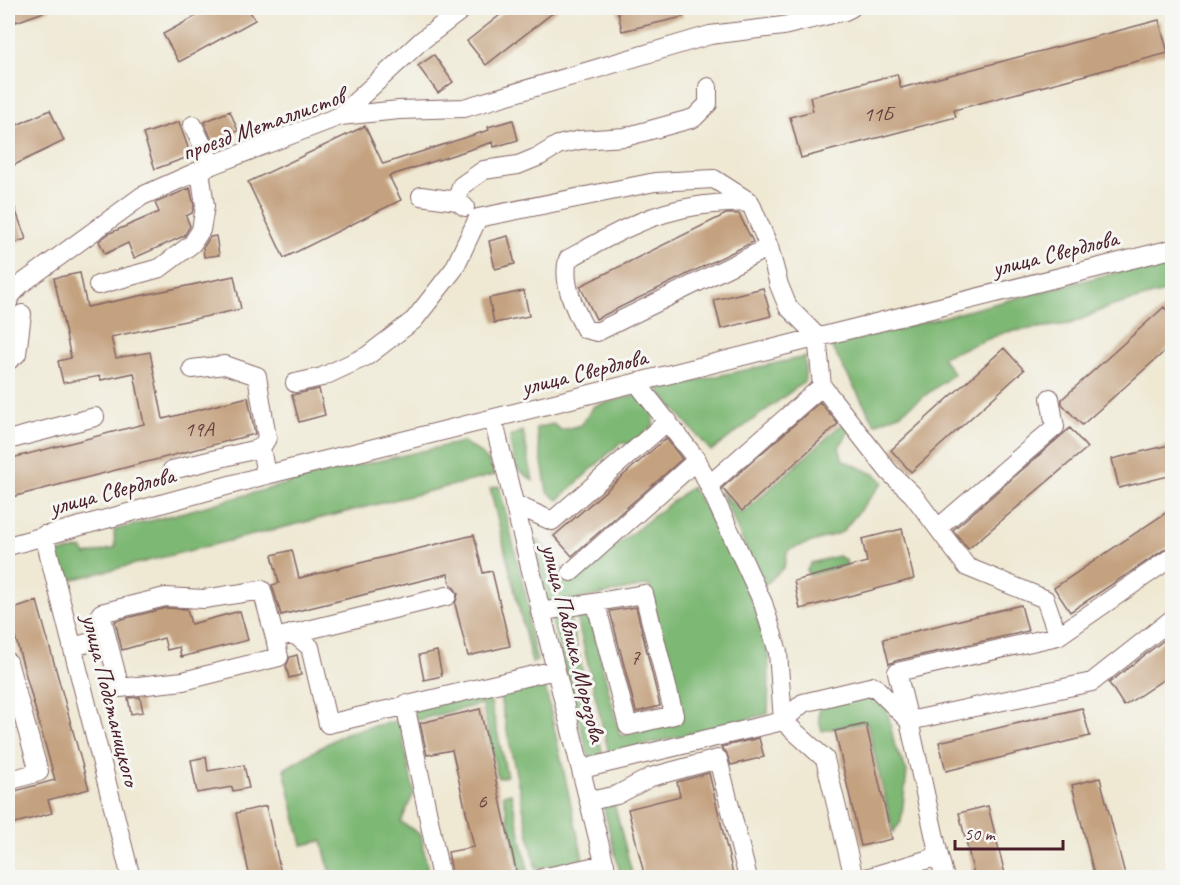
<svg xmlns="http://www.w3.org/2000/svg" width="1180" height="885" viewBox="0 0 1180 885" font-family="Caveat,sans-serif">
<style>
.forest{fill:#7eb875;stroke:#646c50;stroke-width:1.5}
.building{fill:#c4a280}
.lines{fill:none;stroke-linecap:round;stroke-linejoin:round}
.minor-casing{stroke:#846666;stroke-width:20}
.minor{stroke:#fff;stroke-width:18}
.labels{text-anchor:middle;stroke-width:6;stroke-linejoin:round;paint-order:stroke}
.number-label{font-size:21px;fill:#684040}
.street-label{font-size:24px;fill:#4a1f2b;stroke:#f6f6f2}
</style>
<rect width="100%" height="100%" fill="#f6f6f2"/>
<filter id="ink" filterUnits="userSpaceOnUse"><feTurbulence type="fractalNoise" baseFrequency=".0167" numOctaves="2"/><feDisplacementMap in="SourceGraphic" scale="12" xChannelSelector="R" yChannelSelector="G"/><feConvolveMatrix kernelMatrix="1 2 1 2 8 2 1 2 1" color-interpolation-filters="sRGB"/></filter>
<filter id="wash" filterUnits="userSpaceOnUse"><feTurbulence type="fractalNoise" baseFrequency=".008" numOctaves="4" result="noise"/><feDisplacementMap in="SourceGraphic" scale="24" xChannelSelector="R" yChannelSelector="G"/><feGaussianBlur stdDeviation="1.35" result="paint"/><feColorMatrix in="noise" values="0 0 0 0 0 0 0 0 0 0 0 0 0 0 0 0 0 1.4 0 .05"/><feComposite in="paint" operator="in"/></filter>
<g filter="url(#wash)">
<rect width="100%" height="100%" fill="#efe9d4"/>
<path class="forest" d="M1172,258v32l-63,17 -39,17 -64,8 -64,25 12,17 -53,39 -26,11 -44,-78z
M805,357v24l-94,70 -54,-62z
M640,394l14,16 -1,16 -20,18 -13,-1 -62,57 -11,-9 -11,-63 17,-4 8,6 20,-5 13,-19z
M844,422l6,8 -11,17 4,13 33,15 7,7 -41,50 -54,18 -4,17 -21,20 -43,-97 22,24z
M523,431l10,50 -18,-14 -5,-25 1,-6z
M462,442c17,9 27,15 33,33l-424,105 -17,-21 1,-5 27,-6 4,7 29,-7 -1,-18 74,-19 141,-39z
M499,486l30,122 -1,16 9,37 -5,2 -42,-175z
M691,487c34,48 62,106 76,163 4,18 1,45 1,64l-159,40 -33,-140 13,-2 31,124 62,-14 -33,-137 -74,15 -27,3 -15,-60 5,-3 34,40z
M838,556l8,4 1,5 -38,10 -2,-5 4,-7z
M569,615l34,140 -14,3 -38,-141z
M543,677l40,182 -47,10 -38,-181z
M479,693l10,2 18,81 -9,2 -16,-74 -69,17 -3,-11z
M872,693l15,16 8,38 12,24 -6,51 -8,10 -26,-110 -45,9 -3,-11v-15z
M399,720l15,73 -13,29 20,13 8,42h-98l-9,-36 -20,4 -18,-76 61,-36z
M511,793l17,77 -8,2 -17,-77z
M614,803l19,74h-12l-18,-72z"/>
<g id="blocks">
<path class="building" d="M10,8h41l1,1 -36,13z
M211,8h37l7,12 -76,42 -16,-28z
M509,8h50l-73,57 -19,-24z
M617,8h64l2,9 -61,14z
M1159,20l9,33 -214,57 2,7 -155,41 -11,-41 23,-6 -3,-14 87,-23 4,14z
M434,55l19,27 -15,11 -20,-27z
M50,110l14,31 -56,27v-39z
M230,111l8,20 -25,11 -9,-20z
M513,120l5,20 -24,7 -1,-5 -104,34 12,24 -117,58 -36,-76 117,-56 18,38 106,-34 -1,-3z
M179,122l12,34 -36,13 -12,-35z
M190,188l4,18 -2,7 -6,3 4,10 -6,10 -50,22 -6,-15 -23,11 -6,-13 11,-8 49,-21 -4,-9z
M8,192h1l17,47 -18,6z
M726,214h13l14,28 -157,77 -16,-33z
M216,236l3,19 -15,2 -1,-9 7,-11z
M508,236l7,28 -20,5 -6,-28z
M80,273l7,34 147,-31 7,33 -130,28 5,21 34,-6 13,67 85,-22 7,37 -247,64v-39l136,-35 -10,-51 -33,7 -1,-4 -37,7 -5,-22 13,-3 -17,-80z
M763,288l8,28 -50,13 -7,-29z
M524,291l5,25 -35,7 -5,-25z
M1164,307l9,10v27l-91,81 -20,-21v-5z
M1004,348l20,22 -113,102 -20,-22z
M319,389l6,26 -26,7 -7,-27z
M820,402l18,22 -96,87 -20,-23z
M1070,428l17,20 -119,101 -15,-19z
M666,438l16,21 -110,97 -18,-20z
M1173,444v31l-54,13 -7,-29z
M1173,508v36l-103,68 -16,-24z
M902,529l12,50 -114,30 -6,-28 73,-19 -5,-23z
M474,535l9,38 9,-2 18,75 -42,10 -13,-52 3,-10 -3,-5 -4,-4 -3,-11 -167,41 -9,-30 7,-2 -7,-28 20,-5 7,28z
M37,601l52,188 -41,11 4,13 -44,12v-32l47,-13 -47,-169z
M1021,605l7,26 -133,30 -6,3 -6,-25z
M636,607l24,99 -24,6 -26,-101z
M166,608l21,1 4,15 49,-13 8,29 -67,17 -2,-10 -12,3 -3,-12 -42,12 -7,-29z
M1173,633v40l-49,33 -15,-23z
M437,651l5,25 -18,4 -5,-25z
M297,655l4,20 -12,3 -3,-12 4,-9z
M140,697l3,15 -12,2 -3,-16z
M1082,708l8,28 -144,35 -7,-29z
M480,709l36,161 2,8h-65l-5,-26 26,-5 -22,-97 -25,5 -7,-32z
M866,724l26,115 -31,7 -26,-115z
M759,738l5,19 -33,8 -5,-13 -5,-5z
M206,757l2,14 36,-6 5,23 -16,3 -1,-4 -35,6 -6,-33z
M709,773l25,105h-89l-17,-69 52,-13 -3,-14z
M1100,778l26,100h-31l-23,-93z
M266,806l16,72h-32l-14,-65z
M988,806l18,72h-31l-16,-65z"/>
</g>
</g>
<g filter="url(#ink)">
<use href="#blocks" fill-opacity="0" stroke="#846666" stroke-width="1.5"/>
<g class="lines">
<g class="minor-casing">
<path id="minor" d="M340,116l81,-75 43,-33
M193,125l19,40
M421,196l36,5 8,6
M457,201l4,-15 23,-16 34,-5 22,-9 18,-11 22,-5 45,-3 69,-19 14,-14v-17
M750,202c-25,1 -49,2 -73,8 -39,9 -74,30 -109,49 -6,23 6,49 17,70l12,3 172,-85
M98,285l62,-17 32,-24 9,-14 4,-24 -5,-35
M8,303l1,-5 11,-13 122,-89 70,-31 128,-49 59,-6 65,-2 246,-73 73,-9 62,-15 6,-3
M8,361l9,-7 5,-40
M192,369l33,-4 32,11 10,62 -6,10 5,27
M295,383l27,-6 45,-21 47,-36 40,-51 24,-51 177,-36 59,-3 36,23 19,45 10,38 9,22 29,29 5,50 67,86 24,23 54,72 78,32 13,37
M493,419l115,459
M8,440l87,-23
M697,460l66,143 15,49 5,69 42,38 29,119
M172,470l89,-22
M709,485l113,-99
M514,504l38,17 116,-100
M938,528l117,-101 -5,-29
M44,535l87,343
M8,546l258,-71 906,-226
M1172,557l-114,79 -161,36 12,49 183,-39 80,-63
M571,572l126,-112 -60,-77
M540,612l104,-18 30,121 -46,11 -32,-122
M293,633l17,14 18,77 227,-54
M107,638l-6,-25 64,-16 39,2 58,-9 13,48 172,-42
M72,647l35,-9 13,50 63,-7 96,-24 -4,-19
M8,662l31,110 -31,9
M405,704l36,174
M582,769l201,-48 20,-18 71,-17 35,35 30,135
M590,801l27,-6 34,-18 67,-18 30,119
M542,878l63,-14
M866,878l73,-22 6,22"/>
</g>
<use href="#minor" class="minor"/>
</g>
</g>
<g class="labels">
<g class="number-label">
<text x="878" y="121">11Б</text>
<text x="199" y="436">19А</text>
<text x="635" y="664">7</text>
<text x="482" y="808">6</text>
</g>
<g class="street-label">
<text transform="translate(263 124) rotate(-20)" y="8">проезд Металлистов</text>
<text transform="translate(1055 253) rotate(-14)" y="8">улица Свердлова</text>
<text transform="translate(584 372) rotate(-14)" y="8">улица Свердлова</text>
<text transform="translate(112 491) rotate(-15)" y="8">улица Свердлова</text>
<text transform="translate(574 643) rotate(76)" y="8">улица Павлика Морозова</text>
<text transform="translate(111 700) rotate(76)" y="8">улица Подстаницкого</text>
</g>
</g>
<rect width="1180" height="885" fill="none" stroke="#f6f6f2" stroke-width="30"/>
<path d="M955 840v9h108v-9" fill="none" stroke="#4a1f2b" stroke-width="3"/>
<text x="964" y="840" font-size="18" fill="#4a1f2b" stroke="#f6f6f2" stroke-width="4.5" paint-order="stroke">50 m</text>
</svg>
